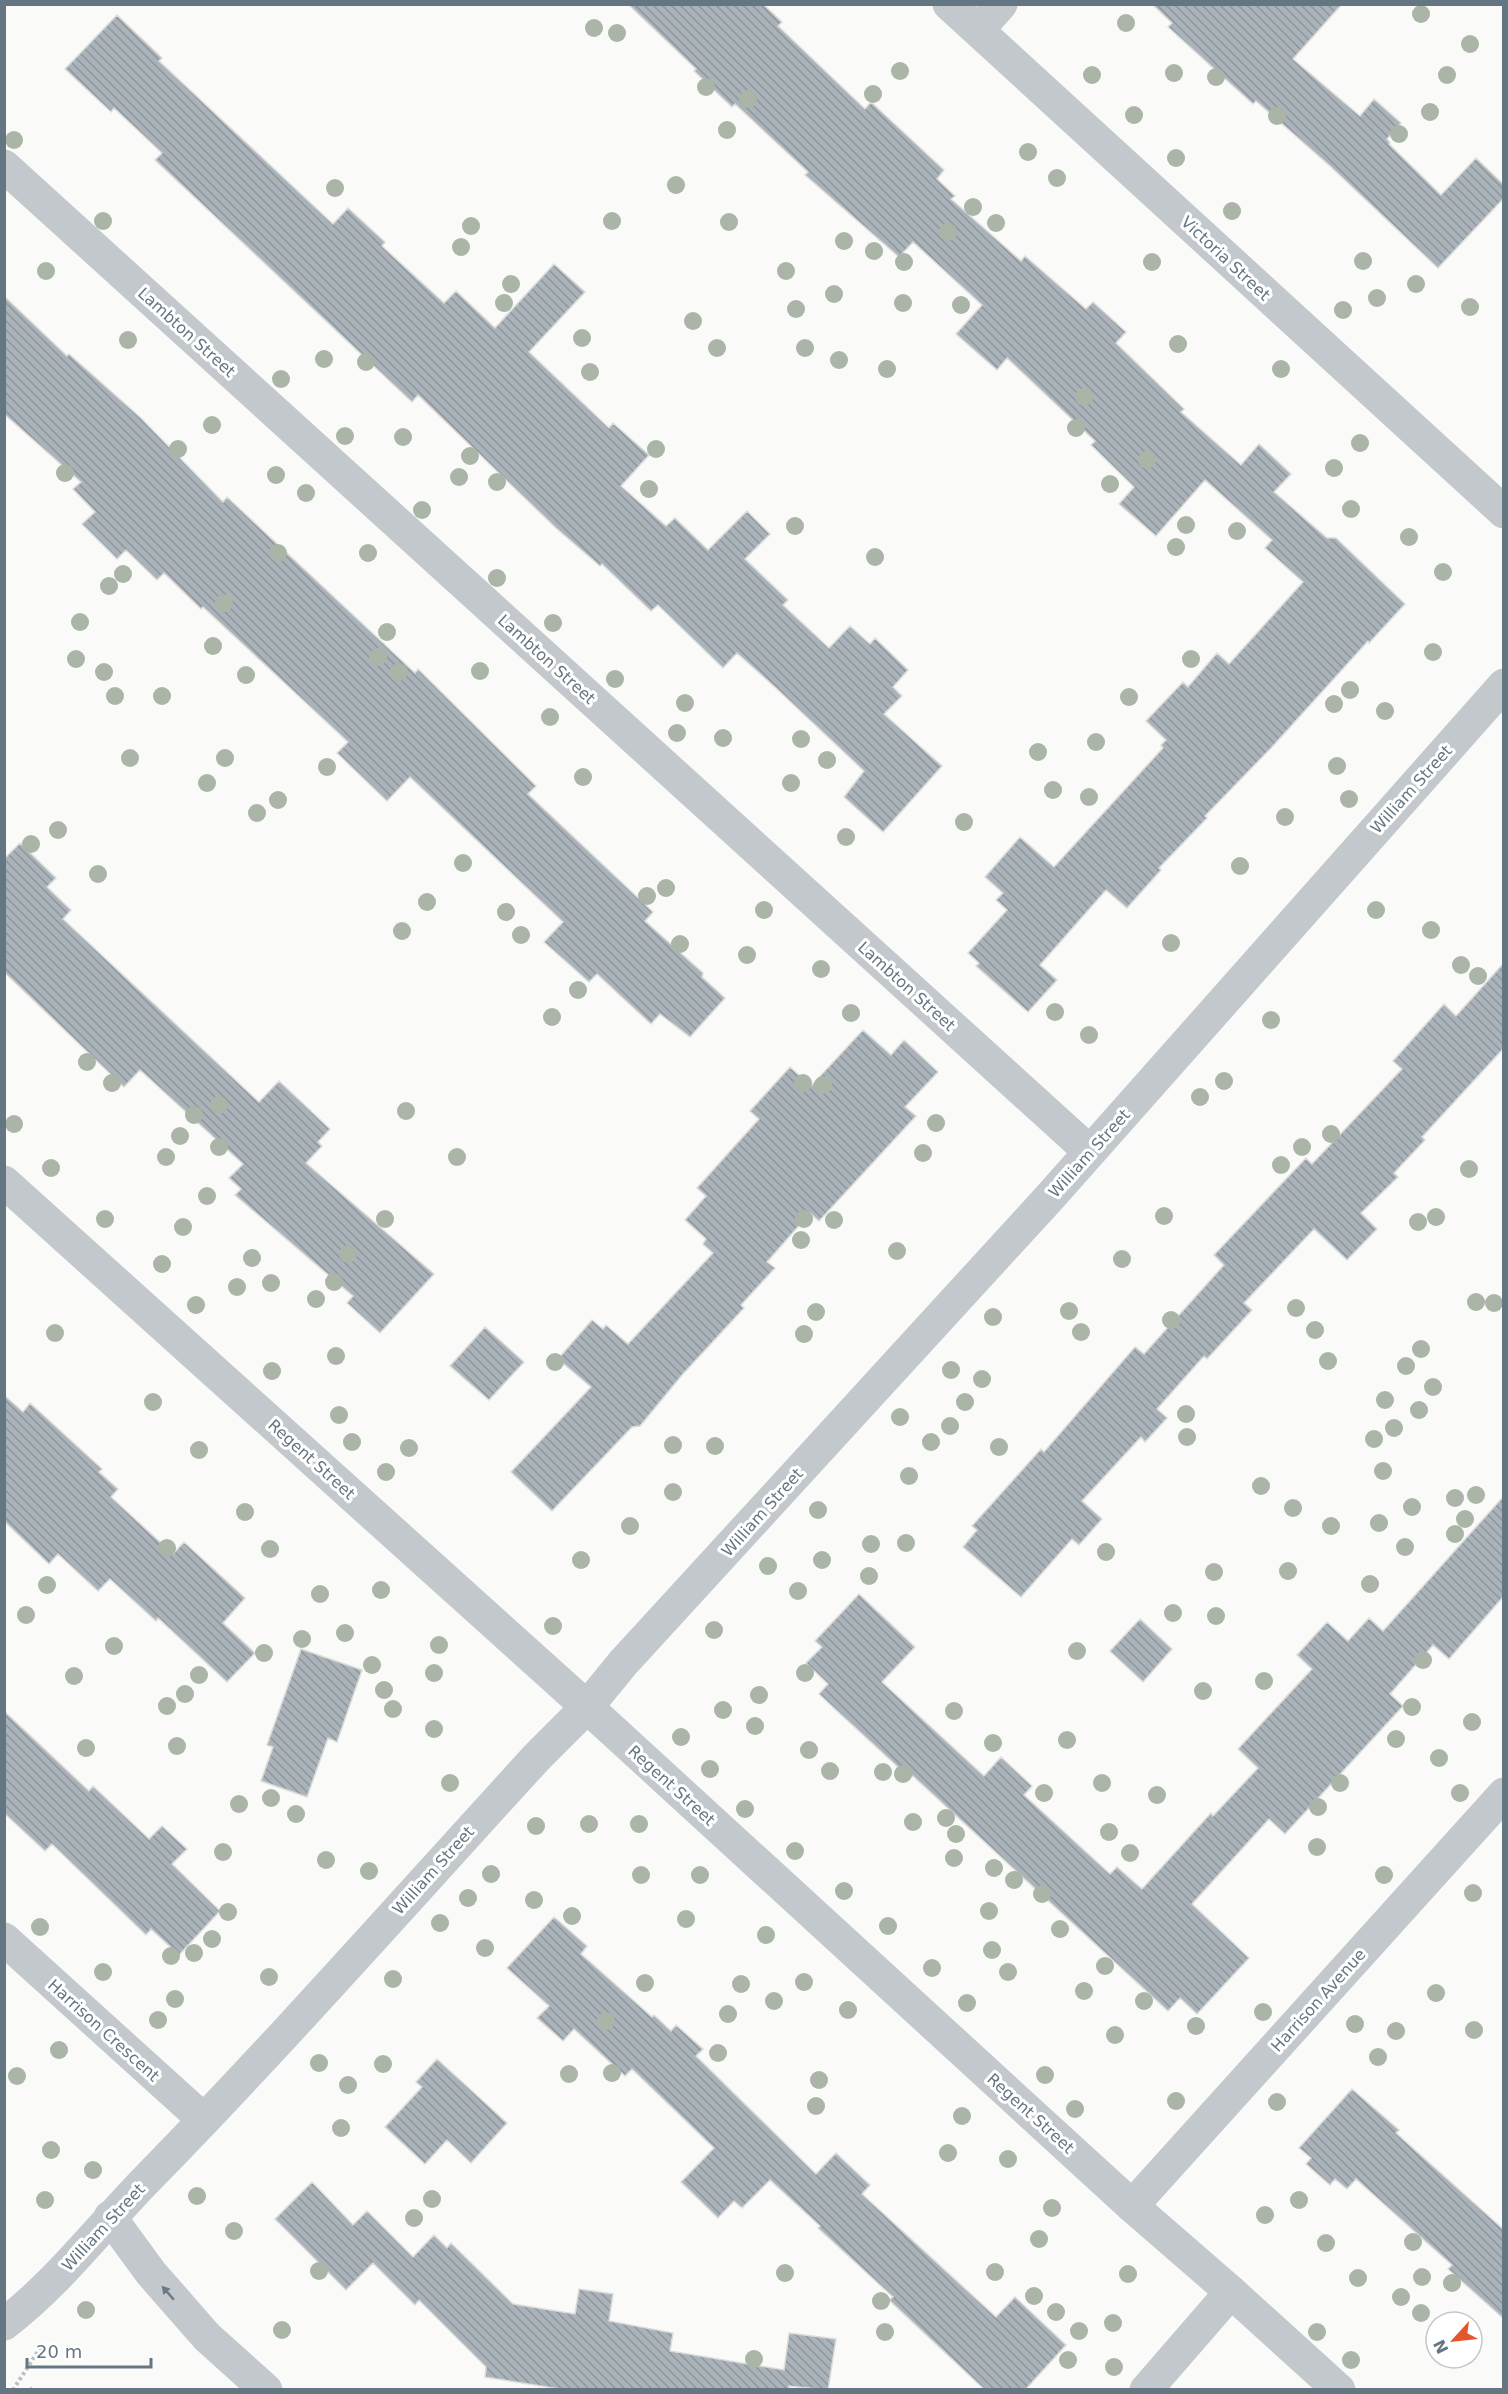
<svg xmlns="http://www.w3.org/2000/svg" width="1508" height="2394" viewBox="0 0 1508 2394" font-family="'DejaVu Sans',sans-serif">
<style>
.building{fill:url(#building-back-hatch);stroke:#dcdcda;stroke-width:1.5}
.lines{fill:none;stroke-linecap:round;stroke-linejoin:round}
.path{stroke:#bbbfc2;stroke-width:4;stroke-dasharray:3 3;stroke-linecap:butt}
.minor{stroke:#c3c8cc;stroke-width:33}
.tertiary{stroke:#c3c8cc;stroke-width:33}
.tree{fill:#aab4a7}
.oneway{fill:#6a7a87}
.labels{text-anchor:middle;stroke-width:6;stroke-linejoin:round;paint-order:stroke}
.street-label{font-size:16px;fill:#657683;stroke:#fff}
</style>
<defs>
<pattern id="building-back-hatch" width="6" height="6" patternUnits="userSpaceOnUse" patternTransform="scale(1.5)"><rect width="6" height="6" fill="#aab3b9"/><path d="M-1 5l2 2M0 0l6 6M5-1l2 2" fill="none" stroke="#8e969c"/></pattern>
</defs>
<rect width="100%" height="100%" fill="#fafaf8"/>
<path class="building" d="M628,4h135l19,18 -4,4 87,83 6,-7 73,68 -7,9 18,17 -4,3 70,62 4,-5 61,53 7,-7 33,30 -10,11 68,66 -3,3 60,53 18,-21 32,30 -17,18 53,46h9l69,66 -36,39 -1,-2 -96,106 -67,69 2,2 -48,50 2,2 -34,38 -21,-18 -66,75 17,15 -29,32 -52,-46 3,-3 -11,-10 39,-43 -11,-10 7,-7 -18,-16 35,-40 34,30 109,-119 -2,-3 5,-5 -20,-19 37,-39 5,5 29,-34 12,11 74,-82 -38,-34 7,-8 -67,-60 -49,56 -37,-32 15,-17 -43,-42 4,-4 -88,-83 -10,12 -41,-36 26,-29 -69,-63 -14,15 -94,-82 3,-3 -73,-68 -3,3 -38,-36 2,-2z
M1152,4h190l-49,55 67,57 14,-17 27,24 -14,16 3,4 -1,1 52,51 35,-37 27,26v15l-65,69 -108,-102 -74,-65 -3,3 -85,-77 4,-4z
M117,15l45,43 -3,3 174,163 15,-16 37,34 -3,4 62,57 12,-12 39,37 59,-64 31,28 -56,60 80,76 4,-5 36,32 -28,31 45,40 9,-8 33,32 39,-39 23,23 -25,25 43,41 -5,5 46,43 21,-22 20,18 5,-6 33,32 -15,17 9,9 -18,18 58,52 -59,66 -39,-35 20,-26 -87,-82 -40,-36 -14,15 -65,-63 -7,6 -49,-47 -2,2 -44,-38 -138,-133 -6,7 -257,-242 7,-7 -48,-45 -3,4 -46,-43z
M4,296l63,60 2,-2 72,64 82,84 4,-5 188,176 3,-4 118,117 -8,8 125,118 -8,9 58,52 -1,4 23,21 -35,39 -30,-23 -9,10 -54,-50 -8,8 -45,-40 19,-20 -153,-145 -23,24 -50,-48 11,-11 -145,-135 -2,2 -37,-36 -7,7 -31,-30 -9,9 -35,-35 13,-12 -22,-23 8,-7 -77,-68z
M20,843l36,35 -9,9 24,23 -8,9 196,183 20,-21 51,48 -12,13 4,4 -16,17 128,111 -54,59 -33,-30 6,-7 -118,-101 6,-6 -12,-11 14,-14 -103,-94 -16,17 -120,-115v-113z
M1503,964v85l-81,88 3,3 -31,33 4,4 -37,36 16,16 -30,31 -33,-31 -70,74 8,7 -45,49 -3,-3 -47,53 10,9 -22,24 -4,-5 -59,64 20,18 -23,26 -7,-6 -51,58 -58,-50 14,-17 -5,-4 69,-77 3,3 91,-105 9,7 80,-89 -10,-10 92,-97 6,6 90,-95 -9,-8 51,-57 12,12z
M863,1030l28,25 13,-15 34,32 -33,35 11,9 -97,105 -9,-8 -43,49 8,6 -34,37 3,3 -62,67 -42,51 -8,1 -80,84 -41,-39 80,-85 -33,-28 34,-39 11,9 3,-4 22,19 85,-91 -10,-9 3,-5 -21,-19 21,-24 -9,-8 62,-69 -9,-8 40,-44 21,19z
M485,1327l39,35 -35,38 -39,-34z
M4,1395l19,17 7,-9 72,66 -3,3 19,17 -7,8 62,57 11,-12 61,56 -22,25 32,30 -28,29 -69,-64 -2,3 -46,-42 -12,12 -40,-37 -9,10 -45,-43z
M1503,1497v100l-54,62 -16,-14 -43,49 13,12 -118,128 -16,-15 -77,85 57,54 -52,56 -17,-16 -12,13 -255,-235 -3,2 -75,-69 -16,-15 9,-10 -22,-21 16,-16 -7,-6 44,-47 56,53 -33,35 102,94 17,-19 31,29 -8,9 86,79 7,-7 25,22 69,-76 2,3 45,-48 -20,-19 74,-80 -15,-14 30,-33 21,19 21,-23 14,13z
M1140,1619l32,30 -29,33 -33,-31z
M301,1649l61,21 -25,72 -9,-4 -21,59 -46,-16 12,-34 -6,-2z
M4,1711l85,80 4,-5 56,53 13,-13 25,23 -15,15 48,47 -41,44 -28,-26 -5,6 -94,-91 -7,7 -41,-38z
M554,1917l33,29 -6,8 71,63 2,-2 17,16 5,-6 27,24 -7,7 120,118 20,-21 34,32 -8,9 134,123 19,-20 51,48 -41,45h-40l-96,-90 4,-3 -75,-69 2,-2 -50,-46 -28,28 -8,-7 -16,17 -37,-36 33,-34 -82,-79 -7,7 -51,-47 -11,12 -26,-23 12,-12 -42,-38z
M437,2059l70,64 -36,40 -24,-23 -22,24 -40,-37 37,-40 -6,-5z
M1352,2089l47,41 -3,3 107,96v89l-55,-49 4,-4 -96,-86 -9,10 -12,-10 -5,6 -24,-21 5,-6 -12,-10z
M312,2182l41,43 14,-14 46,46 21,-22 13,13 4,-5 62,61 62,10 4,-25 34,5 -4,27 64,12 -3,18 114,19 5,-37 47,6 -8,51 -39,-4v4h-223l-81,-13 1,-10 -67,-67 -4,5 -42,-42 -27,27 -71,-71z"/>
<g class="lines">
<path class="path" d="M13,2390l29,-45
M30,2390l4,-3"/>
<path class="minor" d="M949,4l555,508
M978,30l23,-26
M4,166l1086,986
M4,1182l583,525 36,-44 427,-466 454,-512
M4,1939l200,181
M1132,2206l372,-412
M110,2217l41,56 56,64 59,53
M1146,2390l85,-98"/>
<path class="tertiary" d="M4,2324c54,-41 96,-97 143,-145 134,-137 261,-281 390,-422l50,-50 545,499 99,86 108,98"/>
</g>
<g class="tree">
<circle cx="1421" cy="14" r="9"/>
<circle cx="1126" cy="23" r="9"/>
<circle cx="594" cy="28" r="9"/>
<circle cx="617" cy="33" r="9"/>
<circle cx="1470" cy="44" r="9"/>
<circle cx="900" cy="71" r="9"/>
<circle cx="1174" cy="73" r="9"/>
<circle cx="1092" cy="75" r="9"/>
<circle cx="1447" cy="75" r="9"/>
<circle cx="1216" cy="77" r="9"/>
<circle cx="706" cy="87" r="9"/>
<circle cx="873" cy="94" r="9"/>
<circle cx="748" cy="99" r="9"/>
<circle cx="1430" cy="112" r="9"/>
<circle cx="1134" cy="115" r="9"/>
<circle cx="1277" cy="116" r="9"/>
<circle cx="727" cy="130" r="9"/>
<circle cx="1399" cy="134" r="9"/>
<circle cx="14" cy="140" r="9"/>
<circle cx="1028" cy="152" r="9"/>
<circle cx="1176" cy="158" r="9"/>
<circle cx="1057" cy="178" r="9"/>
<circle cx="676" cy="185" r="9"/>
<circle cx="335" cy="188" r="9"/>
<circle cx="973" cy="207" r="9"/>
<circle cx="1232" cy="211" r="9"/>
<circle cx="103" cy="221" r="9"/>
<circle cx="612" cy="221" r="9"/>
<circle cx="729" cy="222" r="9"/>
<circle cx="996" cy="223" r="9"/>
<circle cx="471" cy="226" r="9"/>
<circle cx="948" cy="232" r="9"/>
<circle cx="844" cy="241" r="9"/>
<circle cx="461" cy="247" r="9"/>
<circle cx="874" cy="251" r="9"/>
<circle cx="1363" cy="261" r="9"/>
<circle cx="904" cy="262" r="9"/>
<circle cx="1152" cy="262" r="9"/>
<circle cx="46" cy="271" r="9"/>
<circle cx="786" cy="271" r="9"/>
<circle cx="511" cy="284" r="9"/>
<circle cx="1416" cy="284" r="9"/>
<circle cx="834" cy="294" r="9"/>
<circle cx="1377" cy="298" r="9"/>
<circle cx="504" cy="303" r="9"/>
<circle cx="903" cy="303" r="9"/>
<circle cx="961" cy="305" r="9"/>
<circle cx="1470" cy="307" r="9"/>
<circle cx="796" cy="309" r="9"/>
<circle cx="1343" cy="310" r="9"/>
<circle cx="693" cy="321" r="9"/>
<circle cx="582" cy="338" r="9"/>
<circle cx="128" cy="340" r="9"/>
<circle cx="1178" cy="344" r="9"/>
<circle cx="717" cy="348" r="9"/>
<circle cx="805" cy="348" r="9"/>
<circle cx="324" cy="359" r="9"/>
<circle cx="839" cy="360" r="9"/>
<circle cx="366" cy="362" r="9"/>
<circle cx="887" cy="369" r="9"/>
<circle cx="1281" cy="369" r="9"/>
<circle cx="590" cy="372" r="9"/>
<circle cx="281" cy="379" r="9"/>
<circle cx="1084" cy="397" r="9"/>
<circle cx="212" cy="425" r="9"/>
<circle cx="1076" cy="428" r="9"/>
<circle cx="345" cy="436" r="9"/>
<circle cx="403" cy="437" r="9"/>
<circle cx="1360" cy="443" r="9"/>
<circle cx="178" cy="449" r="9"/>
<circle cx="656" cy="449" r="9"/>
<circle cx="470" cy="456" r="9"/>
<circle cx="1147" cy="460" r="9"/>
<circle cx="1334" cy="468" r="9"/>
<circle cx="65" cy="473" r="9"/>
<circle cx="276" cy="475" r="9"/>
<circle cx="459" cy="477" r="9"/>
<circle cx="497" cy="482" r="9"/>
<circle cx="1110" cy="484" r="9"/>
<circle cx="649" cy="489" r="9"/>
<circle cx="306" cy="493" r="9"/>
<circle cx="1351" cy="509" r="9"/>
<circle cx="422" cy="510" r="9"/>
<circle cx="1186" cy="525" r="9"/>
<circle cx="795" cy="526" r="9"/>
<circle cx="1237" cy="531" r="9"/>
<circle cx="1409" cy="537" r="9"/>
<circle cx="1176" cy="547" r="9"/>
<circle cx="278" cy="553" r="9"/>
<circle cx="368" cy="553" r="9"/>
<circle cx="875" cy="557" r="9"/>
<circle cx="1443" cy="572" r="9"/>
<circle cx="123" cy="574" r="9"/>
<circle cx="497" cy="578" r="9"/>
<circle cx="109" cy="586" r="9"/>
<circle cx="224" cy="603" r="9"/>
<circle cx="80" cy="622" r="9"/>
<circle cx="553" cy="623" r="9"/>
<circle cx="387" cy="632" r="9"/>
<circle cx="213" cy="646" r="9"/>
<circle cx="1433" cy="652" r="9"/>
<circle cx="378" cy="657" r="9"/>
<circle cx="76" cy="659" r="9"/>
<circle cx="1191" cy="659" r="9"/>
<circle cx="480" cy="671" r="9"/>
<circle cx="104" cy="672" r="9"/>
<circle cx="399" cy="672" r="9"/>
<circle cx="246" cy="675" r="9"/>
<circle cx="615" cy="679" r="9"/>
<circle cx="1350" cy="690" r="9"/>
<circle cx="115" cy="696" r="9"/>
<circle cx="162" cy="696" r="9"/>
<circle cx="1129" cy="697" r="9"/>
<circle cx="685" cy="703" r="9"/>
<circle cx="1334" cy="704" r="9"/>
<circle cx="1385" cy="711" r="9"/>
<circle cx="550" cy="717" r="9"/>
<circle cx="677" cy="733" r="9"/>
<circle cx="723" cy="738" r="9"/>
<circle cx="801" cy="739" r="9"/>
<circle cx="1096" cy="742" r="9"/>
<circle cx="1038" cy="752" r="9"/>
<circle cx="130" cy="758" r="9"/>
<circle cx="225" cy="758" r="9"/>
<circle cx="827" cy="760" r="9"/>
<circle cx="1337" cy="766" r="9"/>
<circle cx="327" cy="767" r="9"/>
<circle cx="583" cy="777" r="9"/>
<circle cx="207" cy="783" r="9"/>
<circle cx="791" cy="783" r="9"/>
<circle cx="1053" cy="790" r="9"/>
<circle cx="1089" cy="797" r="9"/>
<circle cx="1349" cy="799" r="9"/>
<circle cx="278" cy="800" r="9"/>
<circle cx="257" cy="813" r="9"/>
<circle cx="1285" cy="817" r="9"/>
<circle cx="964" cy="822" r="9"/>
<circle cx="58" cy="830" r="9"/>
<circle cx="846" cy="837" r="9"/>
<circle cx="31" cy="844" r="9"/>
<circle cx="463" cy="863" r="9"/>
<circle cx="1240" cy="866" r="9"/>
<circle cx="98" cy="874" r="9"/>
<circle cx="666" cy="888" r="9"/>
<circle cx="647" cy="896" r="9"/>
<circle cx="427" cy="902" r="9"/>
<circle cx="764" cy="910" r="9"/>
<circle cx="1376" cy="910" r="9"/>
<circle cx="506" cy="912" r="9"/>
<circle cx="1431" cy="930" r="9"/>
<circle cx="402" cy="931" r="9"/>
<circle cx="521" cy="935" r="9"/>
<circle cx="1171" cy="943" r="9"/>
<circle cx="680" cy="944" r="9"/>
<circle cx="747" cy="955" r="9"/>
<circle cx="1461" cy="965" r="9"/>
<circle cx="821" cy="969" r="9"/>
<circle cx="1478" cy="976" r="9"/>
<circle cx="578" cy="990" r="9"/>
<circle cx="1055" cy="1012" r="9"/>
<circle cx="851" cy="1013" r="9"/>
<circle cx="552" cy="1017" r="9"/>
<circle cx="1271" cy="1020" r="9"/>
<circle cx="1089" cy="1035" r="9"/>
<circle cx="87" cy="1062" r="9"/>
<circle cx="1224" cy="1081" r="9"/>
<circle cx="112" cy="1083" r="9"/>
<circle cx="803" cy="1083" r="9"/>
<circle cx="823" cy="1085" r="9"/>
<circle cx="1200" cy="1097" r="9"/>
<circle cx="219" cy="1105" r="9"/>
<circle cx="406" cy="1111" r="9"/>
<circle cx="194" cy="1115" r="9"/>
<circle cx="936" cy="1123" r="9"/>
<circle cx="14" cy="1124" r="9"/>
<circle cx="1331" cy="1134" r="9"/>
<circle cx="180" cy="1136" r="9"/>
<circle cx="219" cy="1147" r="9"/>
<circle cx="1302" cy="1147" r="9"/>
<circle cx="923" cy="1153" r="9"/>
<circle cx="166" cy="1157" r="9"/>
<circle cx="457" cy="1157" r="9"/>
<circle cx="1281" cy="1165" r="9"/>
<circle cx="51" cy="1168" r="9"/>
<circle cx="1469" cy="1169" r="9"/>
<circle cx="207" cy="1196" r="9"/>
<circle cx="1164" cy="1216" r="9"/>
<circle cx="1436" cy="1217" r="9"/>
<circle cx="105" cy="1219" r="9"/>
<circle cx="385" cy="1219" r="9"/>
<circle cx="804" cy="1219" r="9"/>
<circle cx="834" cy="1220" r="9"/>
<circle cx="1418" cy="1222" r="9"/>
<circle cx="183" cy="1227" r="9"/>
<circle cx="801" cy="1240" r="9"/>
<circle cx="897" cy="1251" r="9"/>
<circle cx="348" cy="1254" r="9"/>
<circle cx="252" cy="1258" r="9"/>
<circle cx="1122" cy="1259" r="9"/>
<circle cx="162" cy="1264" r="9"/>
<circle cx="334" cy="1282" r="9"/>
<circle cx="271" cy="1283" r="9"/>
<circle cx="237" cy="1287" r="9"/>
<circle cx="316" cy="1299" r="9"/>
<circle cx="1476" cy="1302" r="9"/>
<circle cx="1494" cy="1303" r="9"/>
<circle cx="196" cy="1305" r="9"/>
<circle cx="1296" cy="1308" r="9"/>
<circle cx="1069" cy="1311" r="9"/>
<circle cx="816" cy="1312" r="9"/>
<circle cx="993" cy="1317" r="9"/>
<circle cx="1171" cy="1320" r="9"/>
<circle cx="1315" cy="1330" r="9"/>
<circle cx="1081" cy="1332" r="9"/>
<circle cx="55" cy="1333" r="9"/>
<circle cx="804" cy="1334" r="9"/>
<circle cx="1421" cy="1349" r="9"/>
<circle cx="336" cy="1356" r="9"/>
<circle cx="1328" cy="1361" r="9"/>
<circle cx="555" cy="1362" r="9"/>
<circle cx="1406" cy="1366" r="9"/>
<circle cx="951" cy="1370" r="9"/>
<circle cx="272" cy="1371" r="9"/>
<circle cx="982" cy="1379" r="9"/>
<circle cx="1433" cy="1387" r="9"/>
<circle cx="1385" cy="1400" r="9"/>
<circle cx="153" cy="1402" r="9"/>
<circle cx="965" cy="1402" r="9"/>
<circle cx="1419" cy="1410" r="9"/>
<circle cx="1186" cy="1414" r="9"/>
<circle cx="339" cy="1415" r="9"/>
<circle cx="900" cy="1417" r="9"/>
<circle cx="950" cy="1426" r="9"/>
<circle cx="1394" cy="1428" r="9"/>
<circle cx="1187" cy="1437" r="9"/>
<circle cx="1374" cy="1439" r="9"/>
<circle cx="352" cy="1442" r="9"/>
<circle cx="931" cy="1442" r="9"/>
<circle cx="673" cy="1445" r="9"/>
<circle cx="715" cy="1446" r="9"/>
<circle cx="999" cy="1447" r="9"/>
<circle cx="409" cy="1448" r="9"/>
<circle cx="199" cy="1450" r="9"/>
<circle cx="1383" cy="1471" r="9"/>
<circle cx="386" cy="1472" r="9"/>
<circle cx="909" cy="1476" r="9"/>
<circle cx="1261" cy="1486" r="9"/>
<circle cx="673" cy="1492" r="9"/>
<circle cx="1476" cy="1495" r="9"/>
<circle cx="1455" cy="1498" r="9"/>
<circle cx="1412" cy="1507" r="9"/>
<circle cx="1293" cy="1508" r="9"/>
<circle cx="818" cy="1510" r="9"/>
<circle cx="245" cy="1512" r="9"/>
<circle cx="1465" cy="1519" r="9"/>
<circle cx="1379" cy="1523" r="9"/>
<circle cx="630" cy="1526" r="9"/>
<circle cx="1331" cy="1526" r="9"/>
<circle cx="1455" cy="1534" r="9"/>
<circle cx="906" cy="1543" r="9"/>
<circle cx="871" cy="1544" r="9"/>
<circle cx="1405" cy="1547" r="9"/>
<circle cx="167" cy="1548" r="9"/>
<circle cx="270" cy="1549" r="9"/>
<circle cx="1106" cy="1552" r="9"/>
<circle cx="581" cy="1560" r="9"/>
<circle cx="822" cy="1560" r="9"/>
<circle cx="768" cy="1566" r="9"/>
<circle cx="1288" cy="1571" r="9"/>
<circle cx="1214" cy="1572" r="9"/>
<circle cx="869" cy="1576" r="9"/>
<circle cx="1370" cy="1584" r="9"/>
<circle cx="47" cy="1585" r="9"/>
<circle cx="381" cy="1590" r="9"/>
<circle cx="798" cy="1591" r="9"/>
<circle cx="320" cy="1594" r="9"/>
<circle cx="1173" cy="1613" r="9"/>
<circle cx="26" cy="1615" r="9"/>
<circle cx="1216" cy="1616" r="9"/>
<circle cx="553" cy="1626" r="9"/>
<circle cx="714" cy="1630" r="9"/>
<circle cx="345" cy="1633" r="9"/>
<circle cx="302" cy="1639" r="9"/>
<circle cx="439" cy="1645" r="9"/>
<circle cx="114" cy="1646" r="9"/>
<circle cx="1077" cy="1651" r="9"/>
<circle cx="264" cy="1653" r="9"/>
<circle cx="1423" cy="1660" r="9"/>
<circle cx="372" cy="1665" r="9"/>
<circle cx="434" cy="1673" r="9"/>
<circle cx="805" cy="1673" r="9"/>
<circle cx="199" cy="1675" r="9"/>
<circle cx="74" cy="1676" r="9"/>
<circle cx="1264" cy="1681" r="9"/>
<circle cx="384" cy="1690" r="9"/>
<circle cx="1203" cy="1691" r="9"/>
<circle cx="185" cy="1694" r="9"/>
<circle cx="759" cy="1695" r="9"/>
<circle cx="167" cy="1706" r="9"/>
<circle cx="1412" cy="1707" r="9"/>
<circle cx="393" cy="1709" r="9"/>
<circle cx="723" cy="1710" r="9"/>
<circle cx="954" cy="1711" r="9"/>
<circle cx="1472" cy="1722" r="9"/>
<circle cx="755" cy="1726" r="9"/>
<circle cx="434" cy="1729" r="9"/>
<circle cx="681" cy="1737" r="9"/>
<circle cx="1396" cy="1739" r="9"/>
<circle cx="1067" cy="1740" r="9"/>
<circle cx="993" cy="1743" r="9"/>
<circle cx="177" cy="1746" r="9"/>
<circle cx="86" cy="1748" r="9"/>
<circle cx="809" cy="1750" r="9"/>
<circle cx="1439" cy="1758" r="9"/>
<circle cx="710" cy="1769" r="9"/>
<circle cx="830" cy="1771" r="9"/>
<circle cx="883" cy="1772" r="9"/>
<circle cx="903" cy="1774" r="9"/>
<circle cx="450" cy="1783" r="9"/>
<circle cx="1102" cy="1783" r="9"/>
<circle cx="1340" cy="1783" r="9"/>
<circle cx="1044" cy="1793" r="9"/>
<circle cx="1460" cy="1793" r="9"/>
<circle cx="1157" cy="1795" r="9"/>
<circle cx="271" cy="1798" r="9"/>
<circle cx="239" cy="1804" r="9"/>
<circle cx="1318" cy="1807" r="9"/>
<circle cx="745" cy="1809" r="9"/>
<circle cx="296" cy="1814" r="9"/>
<circle cx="946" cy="1818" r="9"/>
<circle cx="913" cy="1822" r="9"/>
<circle cx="589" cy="1824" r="9"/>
<circle cx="639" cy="1824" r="9"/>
<circle cx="536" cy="1826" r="9"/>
<circle cx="1109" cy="1832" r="9"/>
<circle cx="956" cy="1834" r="9"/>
<circle cx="1317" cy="1847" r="9"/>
<circle cx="795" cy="1851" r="9"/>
<circle cx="223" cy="1852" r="9"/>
<circle cx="1130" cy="1853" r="9"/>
<circle cx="954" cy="1858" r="9"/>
<circle cx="326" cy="1860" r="9"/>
<circle cx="994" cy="1868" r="9"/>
<circle cx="369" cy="1871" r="9"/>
<circle cx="491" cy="1874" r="9"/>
<circle cx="641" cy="1875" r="9"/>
<circle cx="700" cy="1875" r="9"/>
<circle cx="1384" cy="1875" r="9"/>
<circle cx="1014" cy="1880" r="9"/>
<circle cx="844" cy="1891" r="9"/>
<circle cx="1473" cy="1893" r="9"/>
<circle cx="1042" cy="1894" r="9"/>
<circle cx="468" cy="1898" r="9"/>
<circle cx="534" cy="1900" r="9"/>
<circle cx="989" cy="1911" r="9"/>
<circle cx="228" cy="1912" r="9"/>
<circle cx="572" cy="1916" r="9"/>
<circle cx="686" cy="1919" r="9"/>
<circle cx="440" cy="1923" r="9"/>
<circle cx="888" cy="1926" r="9"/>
<circle cx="40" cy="1927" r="9"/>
<circle cx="1060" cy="1929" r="9"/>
<circle cx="766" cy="1935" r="9"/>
<circle cx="212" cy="1939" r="9"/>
<circle cx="485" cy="1948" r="9"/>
<circle cx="992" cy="1950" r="9"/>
<circle cx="194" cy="1953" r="9"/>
<circle cx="171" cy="1956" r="9"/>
<circle cx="1105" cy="1966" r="9"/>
<circle cx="932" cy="1968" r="9"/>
<circle cx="103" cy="1972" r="9"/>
<circle cx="1008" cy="1972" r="9"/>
<circle cx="269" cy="1977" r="9"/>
<circle cx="393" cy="1979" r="9"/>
<circle cx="804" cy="1982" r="9"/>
<circle cx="645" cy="1983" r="9"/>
<circle cx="741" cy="1984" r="9"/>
<circle cx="1084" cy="1991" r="9"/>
<circle cx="1436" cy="1993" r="9"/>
<circle cx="175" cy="1999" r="9"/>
<circle cx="774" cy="2001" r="9"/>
<circle cx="1144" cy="2001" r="9"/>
<circle cx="967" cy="2003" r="9"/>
<circle cx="848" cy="2010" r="9"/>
<circle cx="1263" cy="2012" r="9"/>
<circle cx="728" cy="2014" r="9"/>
<circle cx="158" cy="2020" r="9"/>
<circle cx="606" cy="2021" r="9"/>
<circle cx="1355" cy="2024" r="9"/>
<circle cx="1196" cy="2026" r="9"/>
<circle cx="1474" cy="2030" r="9"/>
<circle cx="1396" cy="2031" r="9"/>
<circle cx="1115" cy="2035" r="9"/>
<circle cx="59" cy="2050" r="9"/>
<circle cx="718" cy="2053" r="9"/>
<circle cx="1378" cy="2057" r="9"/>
<circle cx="319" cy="2063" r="9"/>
<circle cx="383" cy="2064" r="9"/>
<circle cx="612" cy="2073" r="9"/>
<circle cx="569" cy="2074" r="9"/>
<circle cx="1045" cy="2075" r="9"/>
<circle cx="17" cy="2076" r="9"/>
<circle cx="819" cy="2080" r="9"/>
<circle cx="348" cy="2085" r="9"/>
<circle cx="1176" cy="2101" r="9"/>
<circle cx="1277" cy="2102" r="9"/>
<circle cx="816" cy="2106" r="9"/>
<circle cx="1075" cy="2109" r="9"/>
<circle cx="962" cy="2116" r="9"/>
<circle cx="341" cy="2128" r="9"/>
<circle cx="51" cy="2150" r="9"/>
<circle cx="948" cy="2153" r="9"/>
<circle cx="1008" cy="2159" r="9"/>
<circle cx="93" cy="2170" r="9"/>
<circle cx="197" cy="2196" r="9"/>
<circle cx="432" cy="2199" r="9"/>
<circle cx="45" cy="2200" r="9"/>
<circle cx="1299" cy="2200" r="9"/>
<circle cx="1052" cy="2208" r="9"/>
<circle cx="1265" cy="2215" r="9"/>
<circle cx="414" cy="2218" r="9"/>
<circle cx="234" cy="2231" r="9"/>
<circle cx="1039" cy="2239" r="9"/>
<circle cx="1413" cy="2242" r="9"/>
<circle cx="1326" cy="2243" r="9"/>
<circle cx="319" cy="2271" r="9"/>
<circle cx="995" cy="2272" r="9"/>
<circle cx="785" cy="2273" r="9"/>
<circle cx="1128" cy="2274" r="9"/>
<circle cx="1422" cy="2277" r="9"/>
<circle cx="1358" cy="2278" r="9"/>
<circle cx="1452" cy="2283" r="9"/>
<circle cx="1034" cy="2296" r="9"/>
<circle cx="1401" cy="2297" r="9"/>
<circle cx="881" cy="2301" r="9"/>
<circle cx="86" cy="2310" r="9"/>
<circle cx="1056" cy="2312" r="9"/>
<circle cx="1421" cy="2313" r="9"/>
<circle cx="1113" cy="2323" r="9"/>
<circle cx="282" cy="2330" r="9"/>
<circle cx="1079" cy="2331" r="9"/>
<circle cx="885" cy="2332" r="9"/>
<circle cx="1317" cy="2332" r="9"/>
<circle cx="754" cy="2359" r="9"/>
<circle cx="1068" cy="2360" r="9"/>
<circle cx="1351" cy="2360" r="9"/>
<circle cx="1114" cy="2367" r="9"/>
</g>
<defs><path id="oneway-solid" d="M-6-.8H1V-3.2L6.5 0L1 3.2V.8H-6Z" transform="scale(1.5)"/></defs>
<use class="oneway" href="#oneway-solid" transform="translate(168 2293) rotate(-131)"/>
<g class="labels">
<g class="street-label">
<text transform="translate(1226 258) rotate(43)" y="6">Victoria Street</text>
<text transform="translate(187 332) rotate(42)" y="6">Lambton Street</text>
<text transform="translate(547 659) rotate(42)" y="6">Lambton Street</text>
<text transform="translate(1411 789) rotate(-48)" y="6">William Street</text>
<text transform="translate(907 986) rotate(42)" y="6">Lambton Street</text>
<text transform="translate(1089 1153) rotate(-48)" y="6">William Street</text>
<text transform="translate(312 1459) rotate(42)" y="6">Regent Street</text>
<text transform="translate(762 1512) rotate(-48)" y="6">William Street</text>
<text transform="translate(672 1785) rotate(42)" y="6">Regent Street</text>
<text transform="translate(433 1870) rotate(-48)" y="6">William Street</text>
<text transform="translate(1318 2000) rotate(-48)" y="6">Harrison Avenue</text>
<text transform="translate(104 2030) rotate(42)" y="6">Harrison Crescent</text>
<text transform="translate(1031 2113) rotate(42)" y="6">Regent Street</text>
<text transform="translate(103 2227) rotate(-47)" y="6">William Street</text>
</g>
</g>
<rect width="1508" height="2394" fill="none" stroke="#657683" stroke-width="12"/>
<g transform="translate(1454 2340) rotate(243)"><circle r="28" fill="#ffffff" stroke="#c1c8cd" stroke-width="1.5"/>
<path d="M0-4.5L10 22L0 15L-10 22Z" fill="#e4572e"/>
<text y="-9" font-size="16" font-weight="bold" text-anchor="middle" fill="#657683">N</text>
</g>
<path d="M27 2358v9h124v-9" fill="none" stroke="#657683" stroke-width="3"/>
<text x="36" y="2358" font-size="18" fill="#657683" stroke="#ffffff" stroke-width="4.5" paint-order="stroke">20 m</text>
</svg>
